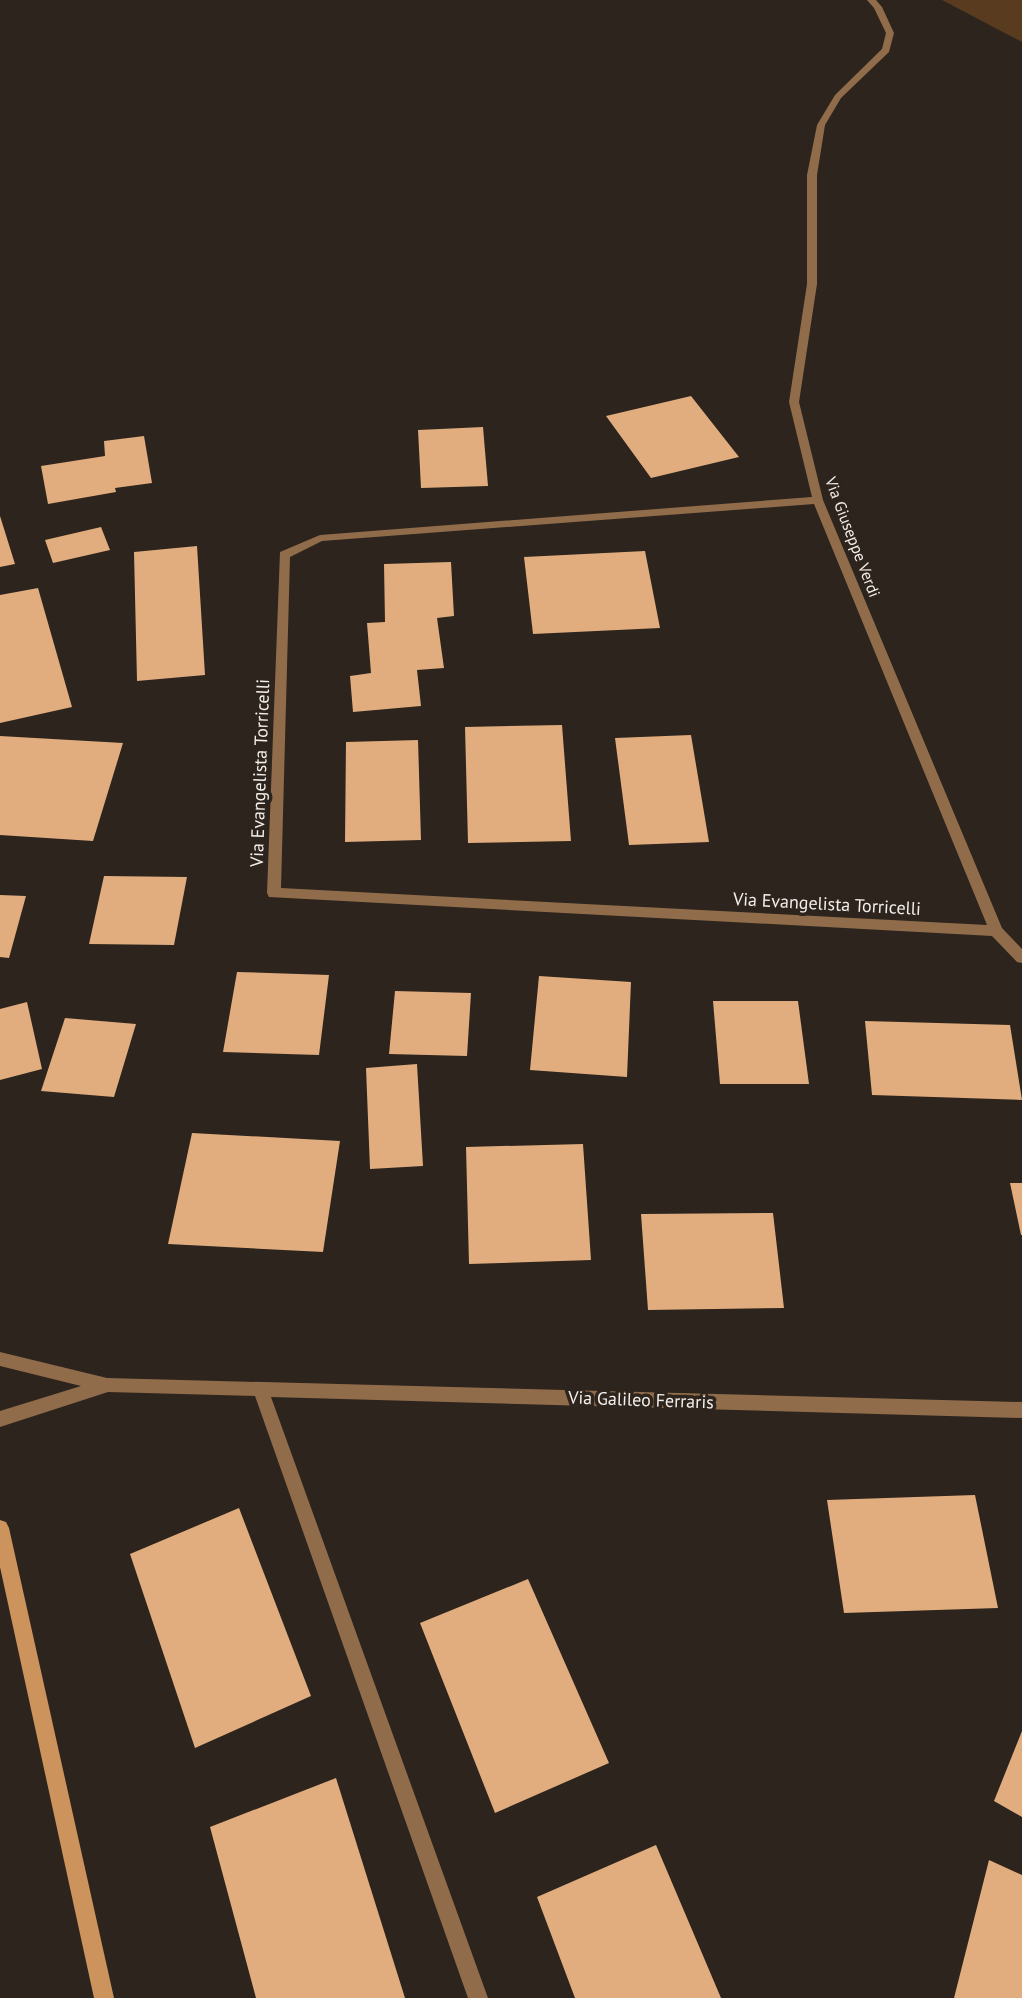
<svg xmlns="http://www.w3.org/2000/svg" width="1022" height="1998" viewBox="0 0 1022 1998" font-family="'PT Sans',sans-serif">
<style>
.green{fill:#593c20}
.building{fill:#e1ad7e}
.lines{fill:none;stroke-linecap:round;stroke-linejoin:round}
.street{fill:#906c4b;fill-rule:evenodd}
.secondary{fill:#cd935d;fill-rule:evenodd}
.labels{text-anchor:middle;stroke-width:7;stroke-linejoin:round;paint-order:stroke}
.far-street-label{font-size:16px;fill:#f4eeea;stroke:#2c241d}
.street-label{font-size:18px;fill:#f4eeea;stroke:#2c241d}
</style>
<rect width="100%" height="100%" fill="#2c241d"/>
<path class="green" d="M942,0h80v42z"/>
<path class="building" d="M691,396l48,61 -88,21 -45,-62z
M483,427l5,59 -67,2 -3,-58z
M144,436l8,47 -37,5 1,4 -68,12 -7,-38 64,-10 -1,-15z
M0,516l15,48 -15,3z
M101,527l9,23 -57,13 -8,-23z
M197,546l8,129 -68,6 -3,-129z
M645,551l15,77 -127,6 -9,-77z
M451,562l3,54 -17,2 7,50 -27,2 4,36 -68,6 -3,-36 21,-3 -4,-50 18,-1 -1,-58z
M38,588l34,119 -72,16v-128z
M562,725l9,116 -103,2 -3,-116z
M691,735l18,107 -80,3 -14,-107z
M0,736l123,7 -30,98 -93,-6z
M418,740l3,100 -76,2 1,-100z
M104,876l83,1 -13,68 -85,-1z
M0,895l26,1 -17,62 -9,-1z
M237,972l92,3 -10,80 -96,-3z
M539,976l92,6 -4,95 -97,-7z
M395,991l76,2 -4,63 -78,-2z
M713,1001h85l11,83h-89z
M27,1002l15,67 -42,11v-71z
M65,1018l71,6 -22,73 -73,-6z
M865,1021l145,4 12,75 -150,-5z
M417,1064l6,102 -53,3 -4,-101z
M192,1133l148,8 -17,111 -155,-8z
M583,1144l8,116 -122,4 -3,-117z
M1010,1183h12v52h-1z
M773,1213l11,95 -136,2 -7,-96z
M975,1495l23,113 -154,5 -17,-113z
M239,1508l72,188 -116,52 -65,-194z
M528,1579l81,184 -114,50 -75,-190z
M1022,1731v86l-28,-16z
M336,1778l69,220h-149l-46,-171z
M656,1845l65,153h-146l-38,-101z
M989,1860l33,15v123h-68z"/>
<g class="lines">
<path class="street" d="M867,0h9l6,7 12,26 -5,19 -48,46 -16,27 -8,50v109l-18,118 24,98 179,428 20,21v14l-5,-1 -25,-26 -723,-39 -2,-4 13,-341 40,-17 492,-38 -23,-95 18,-118v-109l10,-50 18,-30 47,-46 4,-16 -12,-25zM814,504l173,421 -706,-37 9,-331 32,-16z
M0,1352l107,26 915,24v16l-751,-21 217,601h-20l-213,-602 -147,-4 -108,35v-16l81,-25 -81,-20z"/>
<path class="secondary" d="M0,1520l6,2 3,6 105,470h-20l-94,-431z"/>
</g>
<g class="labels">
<g class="far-street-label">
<text transform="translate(853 537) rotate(69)" y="6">Via Giuseppe Verdi</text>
</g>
<g class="street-label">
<text transform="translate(260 773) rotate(-88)" y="6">Via Evangelista Torricelli</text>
<text transform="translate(827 904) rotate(3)" y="6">Via Evangelista Torricelli</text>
<text transform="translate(641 1400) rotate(2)" y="6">Via Galileo Ferraris</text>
</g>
</g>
</svg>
